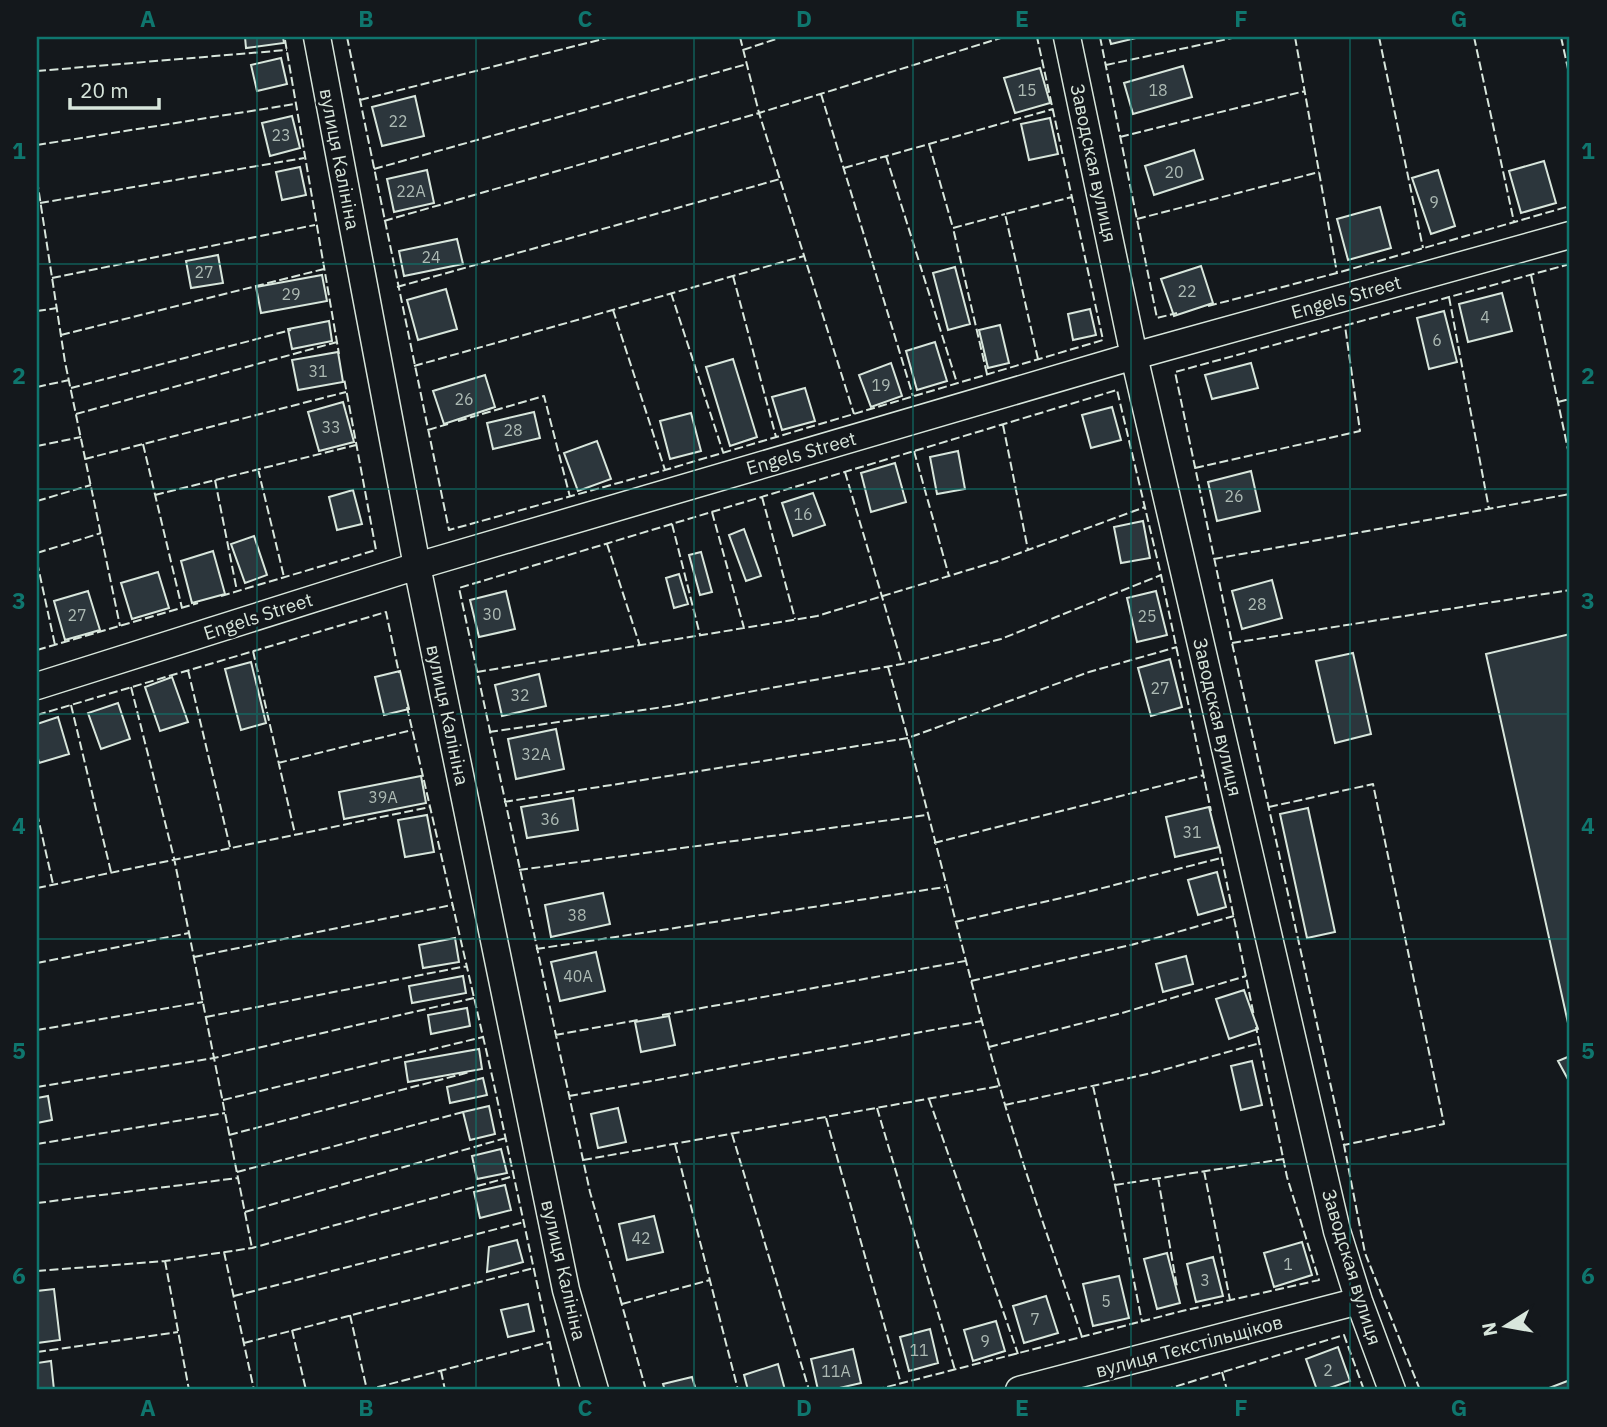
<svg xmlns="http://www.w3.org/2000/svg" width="1607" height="1427" viewBox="0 0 1607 1427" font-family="'IBM Plex Sans',sans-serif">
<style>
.building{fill:#2c363c;stroke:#d8e6dc;stroke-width:2}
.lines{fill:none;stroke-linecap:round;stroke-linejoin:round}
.minor-casing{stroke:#d8e6dc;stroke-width:29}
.minor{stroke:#14181c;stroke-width:26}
.fence{stroke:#d8e6dc;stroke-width:2;stroke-dasharray:9 3.5;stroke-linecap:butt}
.grid{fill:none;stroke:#0f766e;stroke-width:2;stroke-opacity:0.55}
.labels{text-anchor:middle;stroke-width:5;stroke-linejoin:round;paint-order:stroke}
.number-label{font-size:16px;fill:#adbab4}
.street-label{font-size:19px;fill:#d8e6dc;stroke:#14181c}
.neatline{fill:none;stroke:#0f766e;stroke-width:2.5}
.grid-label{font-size:23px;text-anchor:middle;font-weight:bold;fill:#0f766e}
</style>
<rect width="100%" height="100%" fill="#14181c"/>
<path class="building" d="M245,37h38l1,6 -38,5z
M1109,37h31l-29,7z
M281,58l6,26 -30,7 -6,-26z
M1183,66l9,31 -59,17 -9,-31z
M1040,68l10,35 -35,10 -11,-35z
M415,96l9,40 -42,10 -10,-39z
M292,116l8,32 -30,8 -8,-33z
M1050,118l8,36 -29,6 -8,-36z
M1194,150l9,29 -49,16 -9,-29z
M1544,161l12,42 -35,10 -12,-42z
M300,167l6,28 -24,5 -6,-28z
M427,170l7,33 -40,9 -7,-33z
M1438,170l17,56 -24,8 -19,-56z
M1380,207l11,41 -43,12 -11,-41z
M457,239l6,25 -59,12 -5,-25z
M218,255l5,28 -32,5 -5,-27z
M1201,266l12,37 -39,13 -13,-37z
M955,267l15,57 -22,6 -15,-57z
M322,275l5,26 -66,12 -5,-26z
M446,289l11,40 -39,11 -11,-40z
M1502,293l10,38 -44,11 -9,-38z
M1090,309l6,26 -23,5 -5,-26z
M1444,311l13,51 -28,7 -12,-51z
M329,321l3,20 -40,8 -4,-20z
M1000,325l9,38 -21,5 -9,-38z
M935,342l12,39 -30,9 -11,-39z
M338,352l5,30 -45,8 -6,-30z
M733,359l24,78 -27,9 -24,-79z
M891,363l11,33 -31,11 -12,-32z
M1251,363l7,25 -46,11 -7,-24z
M485,375l10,32 -51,17 -11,-33z
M805,388l10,33 -33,9 -10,-33z
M343,402l11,40 -35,9 -11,-39z
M1112,407l9,33 -30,8 -9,-33z
M534,412l6,26 -47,11 -6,-26z
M691,413l10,38 -31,8 -10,-38z
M597,441l14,38 -33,12 -14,-38z
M958,451l7,38 -28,5 -7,-37z
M895,463l11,39 -35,10 -10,-39z
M1251,471l9,40 -43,10 -9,-39z
M353,490l9,34 -25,6 -8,-33z
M813,493l12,32 -32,11 -11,-33z
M1143,521l7,37 -29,5 -7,-36z
M744,529l17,47 -15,5 -17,-46z
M254,536l13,39 -22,8 -14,-39z
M213,551l12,43 -33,9 -11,-42z
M701,552l11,40 -12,3 -11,-40z
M158,572l11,36 -37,11 -11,-36z
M679,574l9,30 -14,4 -8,-30z
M1272,580l10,38 -40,11 -10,-38z
M88,591l12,39 -35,10 -11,-39z
M506,591l9,38 -36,8 -9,-37z
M1156,591l11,44 -30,7 -10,-44z
M1570,634v398l-84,-378z
M1353,653l18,81 -36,9 -19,-82z
M1170,659l12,48 -31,9 -13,-48z
M251,662l15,61 -25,7 -16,-61z
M400,671l9,38 -25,6 -9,-38z
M539,674l7,32 -44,10 -7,-31z
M172,677l16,45 -28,9 -15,-44z
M118,703l12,36 -29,10 -13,-36z
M58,717l11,37 -30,9 -2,-9v-30z
M556,729l8,40 -48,10 -8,-40z
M421,776l5,27 -82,16 -5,-27z
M573,798l5,32 -51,8 -6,-31z
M1209,807l10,40 -44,10 -9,-40z
M1308,808l27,124 -28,6 -27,-124z
M427,815l7,37 -29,5 -7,-37z
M1217,872l9,35 -28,8 -10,-35z
M603,893l7,31 -59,13 -6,-32z
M455,938l4,24 -36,6 -4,-23z
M596,952l9,39 -45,10 -9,-39z
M1186,956l7,28 -30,8 -7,-28z
M463,976l3,17 -54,10 -3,-17z
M1244,990l14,39 -29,10 -13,-40z
M467,1008l3,18 -39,8 -3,-19z
M669,1016l6,29 -34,7 -6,-30z
M479,1049l3,20 -74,13 -3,-20z
M1570,1056v27l-12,-22z
M1252,1061l10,44 -21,5 -10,-44z
M483,1078l4,17 -37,8 -3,-16z
M48,1096l4,24 -15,3v-25z
M489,1106l6,28 -25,6 -7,-28z
M618,1108l8,34 -28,6 -7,-34z
M501,1149l6,24 -30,6 -5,-23z
M505,1185l6,25 -31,8 -6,-26z
M654,1216l9,36 -36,8 -8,-36z
M517,1240l6,22 -36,10 2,-25z
M1302,1242l10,33 -38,12 -10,-34z
M1167,1253l13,50 -23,6 -13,-50z
M1213,1257l10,39 -27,6 -9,-38z
M1119,1276l10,42 -36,8 -10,-42z
M54,1289l6,51 -23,3v-52z
M1046,1296l12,37 -34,10 -11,-37z
M528,1304l6,27 -26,6 -7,-27z
M996,1321l9,30 -32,10 -9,-31z
M930,1329l8,34 -29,8 -9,-34z
M1338,1347l12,34 -26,9h-7l-11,-31z
M853,1349l8,34 -30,7h-13l-7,-31z
M51,1361l3,29h-17v-27z
M778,1364l7,26h-37l-4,-15z
M692,1377l4,13h-31l-2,-6z
M1570,1380v10h-26z"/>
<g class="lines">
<g class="minor-casing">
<path id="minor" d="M317,37l100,529 149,724 29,100
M1067,37l67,319 203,875 22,70 33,89
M37,686l380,-120 717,-210 436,-121
M1019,1390l340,-89"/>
</g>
<use href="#minor" class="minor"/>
<path class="fence" d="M347,37l102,493 216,-60 438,-130 -66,-303
M740,37l19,76 95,301
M1100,37l57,281 20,-5
M1295,37l42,236
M1379,37l44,211
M1474,37l40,185
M1561,37l9,41
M285,40l54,314
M743,50l39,-13
M1106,65l131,-28
M37,71l250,-21
M821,94l92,302
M360,100l251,-63
M1120,137l185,-46
M929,144l24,84
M37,145l258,-41
M886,156l71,227
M844,168l209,-59
M374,169l373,-105
M37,180l28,182 55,264
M40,203l264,-45
M1137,219l182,-47
M384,221l375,-108 245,-76
M1531,275l39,184
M733,276l43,161
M52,278l263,-53
M397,287l383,-108
M671,293l52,159
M1449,297l40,212
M1208,306l129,-33 233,-67
M613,310l52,160
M37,311l20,-3
M61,335l263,-66
M1038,359l-33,-145 67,-17
M414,366l390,-110
M987,374l-34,-146 52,-14
M37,387l32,-7
M71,388l220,-58
M1558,402l12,-3
M76,414l261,-72
M458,421l86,-25 26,101
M1003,425l25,125
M428,430l20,-6
M143,444l39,164
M37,446l44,-9
M914,451l35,125
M85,459l261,-67
M1195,468l165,-37 -15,-105
M258,469l26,108
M845,472l57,192
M215,480l22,111
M155,495l201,-50
M762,497l33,122
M37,501l54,-16
M712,512l32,116
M672,524l28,111
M607,544l33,102
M37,553l64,-20
M1214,559l356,-65
M37,562l18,83
M221,596l155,-46 -32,-172
M1232,643l338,-53
M37,650l161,-47
M253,651l42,183
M888,667c40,138 72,278 111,417 24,85 55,169 83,253
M188,670l42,177
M477,672l340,-56 181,-55 147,-54
M131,687l43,171 78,390
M71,705l40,167
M407,707l86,373 67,310
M37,715l349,-103 13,61
M489,732l188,-27 225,-41 99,-25 160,-64
M278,763l134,-33
M504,802l404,-64 181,-66 88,-25
M1269,807l104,-23 71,340 -100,21
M37,813l16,71
M934,843l270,-68
M1219,845l35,171
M519,870l408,-55
M37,888l393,-81
M955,922l120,-27 146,-37
M536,949l409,-62
M194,957l258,-52
M37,963l152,-30
M971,981l160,-36 103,-29
M662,1015l303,-54
M206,1017l261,-51
M37,1030l166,-28
M555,1035l83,-15
M989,1047l133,-34 124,-37
M1093,1086l22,99 27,137
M37,1087l177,-29 260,-60
M569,1096l413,-75
M929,1099l89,255
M223,1100l260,-63
M1005,1105l147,-32 108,-30
M877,1108l78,262
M826,1118l75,266
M732,1134l77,256
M229,1135l241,-63
M37,1144l188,-31
M675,1144l63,246
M583,1160l417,-74
M1204,1171l26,129
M237,1172l230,-61
M1158,1178l19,109
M1115,1185l169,-26
M37,1203l201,-25
M245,1212l261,-74
M224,1252l30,138
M165,1261l24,129
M37,1271l128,-10 87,-13 262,-72
M234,1296l290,-74
M622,1304l88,-24
M350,1315l17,75 183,-48
M292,1330l14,60
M244,1343l290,-75
M37,1352l141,-20
M441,1371l4,19
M1222,1372l5,18
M646,1390l-56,-198 -131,-604 658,-198 44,185 50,236
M875,1390l307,-79 137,-31 -32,-103 -31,-150
M1164,1390l180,-55 20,55
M1420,1390l-55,-137 -21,-108 -112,-502 -57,-271 395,-108"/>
</g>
<path class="grid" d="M257,37v1353M476,37v1353M694,37v1353M913,37v1353M1131,37v1353M1350,37v1353M37,264h1533M37,489h1533M37,714h1533M37,939h1533M37,1164h1533"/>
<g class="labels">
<g class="number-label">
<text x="1027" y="96">15</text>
<text x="1158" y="96">18</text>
<text x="398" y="127">22</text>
<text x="281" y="141">23</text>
<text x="1174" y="178">20</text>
<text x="411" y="197">22А</text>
<text x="1434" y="208">9</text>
<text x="431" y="263">24</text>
<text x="204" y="278">27</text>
<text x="1187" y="297">22</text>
<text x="291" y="300">29</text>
<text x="1485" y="323">4</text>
<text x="1437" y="346">6</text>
<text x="318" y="377">31</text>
<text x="881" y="391">19</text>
<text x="464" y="405">26</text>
<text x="331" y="433">33</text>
<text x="513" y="436">28</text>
<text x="1234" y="502">26</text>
<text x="803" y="520">16</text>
<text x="1257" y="610">28</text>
<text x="492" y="620">30</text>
<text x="77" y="621">27</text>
<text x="1147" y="622">25</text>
<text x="1160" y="694">27</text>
<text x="520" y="701">32</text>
<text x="536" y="760">32А</text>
<text x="383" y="803">39А</text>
<text x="550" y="825">36</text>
<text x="1192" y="838">31</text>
<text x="577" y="921">38</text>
<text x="578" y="982">40А</text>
<text x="641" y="1244">42</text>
<text x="1288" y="1270">1</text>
<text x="1205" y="1286">3</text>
<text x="1106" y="1307">5</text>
<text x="1035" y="1325">7</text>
<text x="985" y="1347">9</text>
<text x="919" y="1356">11</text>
<text x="1328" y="1376">2</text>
<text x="836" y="1377">11А</text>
</g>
<g class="street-label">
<text transform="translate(340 159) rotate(79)" y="7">вулиця Калініна</text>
<text transform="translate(1094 163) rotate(78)" y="7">Заводская вулиця</text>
<text transform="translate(1346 297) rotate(-16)" y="7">Engels Street</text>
<text transform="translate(801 453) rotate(-16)" y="7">Engels Street</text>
<text transform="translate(258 616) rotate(-18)" y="7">Engels Street</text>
<text transform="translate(448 715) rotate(78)" y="7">вулиця Калініна</text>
<text transform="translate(1218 717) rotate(77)" y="7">Заводская вулиця</text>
<text transform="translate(1352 1267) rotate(73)" y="7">Заводская вулиця</text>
<text transform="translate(564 1270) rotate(77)" y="7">вулиця Калініна</text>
<text transform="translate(1189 1346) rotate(-15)" y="7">вулиця Тєкстільщіков</text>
</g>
</g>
<rect width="1607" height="1427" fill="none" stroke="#14181c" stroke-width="77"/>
<g transform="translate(1506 1326) rotate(259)" stroke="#14181c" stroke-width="5" paint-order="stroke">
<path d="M0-5L12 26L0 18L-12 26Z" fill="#d8e6dc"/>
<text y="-10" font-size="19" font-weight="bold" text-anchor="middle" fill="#d8e6dc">N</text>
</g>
<path d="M70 98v10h89v-10" fill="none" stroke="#d8e6dc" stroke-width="3.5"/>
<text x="80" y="98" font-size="21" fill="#d8e6dc" stroke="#14181c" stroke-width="5" paint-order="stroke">20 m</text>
<rect x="38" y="38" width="1530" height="1350" class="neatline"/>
<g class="grid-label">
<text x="148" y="27">A</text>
<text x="366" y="27">B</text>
<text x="585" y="27">C</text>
<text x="804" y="27">D</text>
<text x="1022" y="27">E</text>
<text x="1241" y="27">F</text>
<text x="1459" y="27">G</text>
<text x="19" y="159">1</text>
<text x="1588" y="159">1</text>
<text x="19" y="384">2</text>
<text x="1588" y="384">2</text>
<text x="19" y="609">3</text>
<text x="1588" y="609">3</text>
<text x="19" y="834">4</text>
<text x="1588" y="834">4</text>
<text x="19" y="1059">5</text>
<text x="1588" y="1059">5</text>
<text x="19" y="1284">6</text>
<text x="1588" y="1284">6</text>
<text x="148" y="1416">A</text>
<text x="366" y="1416">B</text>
<text x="585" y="1416">C</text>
<text x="804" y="1416">D</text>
<text x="1022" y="1416">E</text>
<text x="1241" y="1416">F</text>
<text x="1459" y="1416">G</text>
</g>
</svg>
